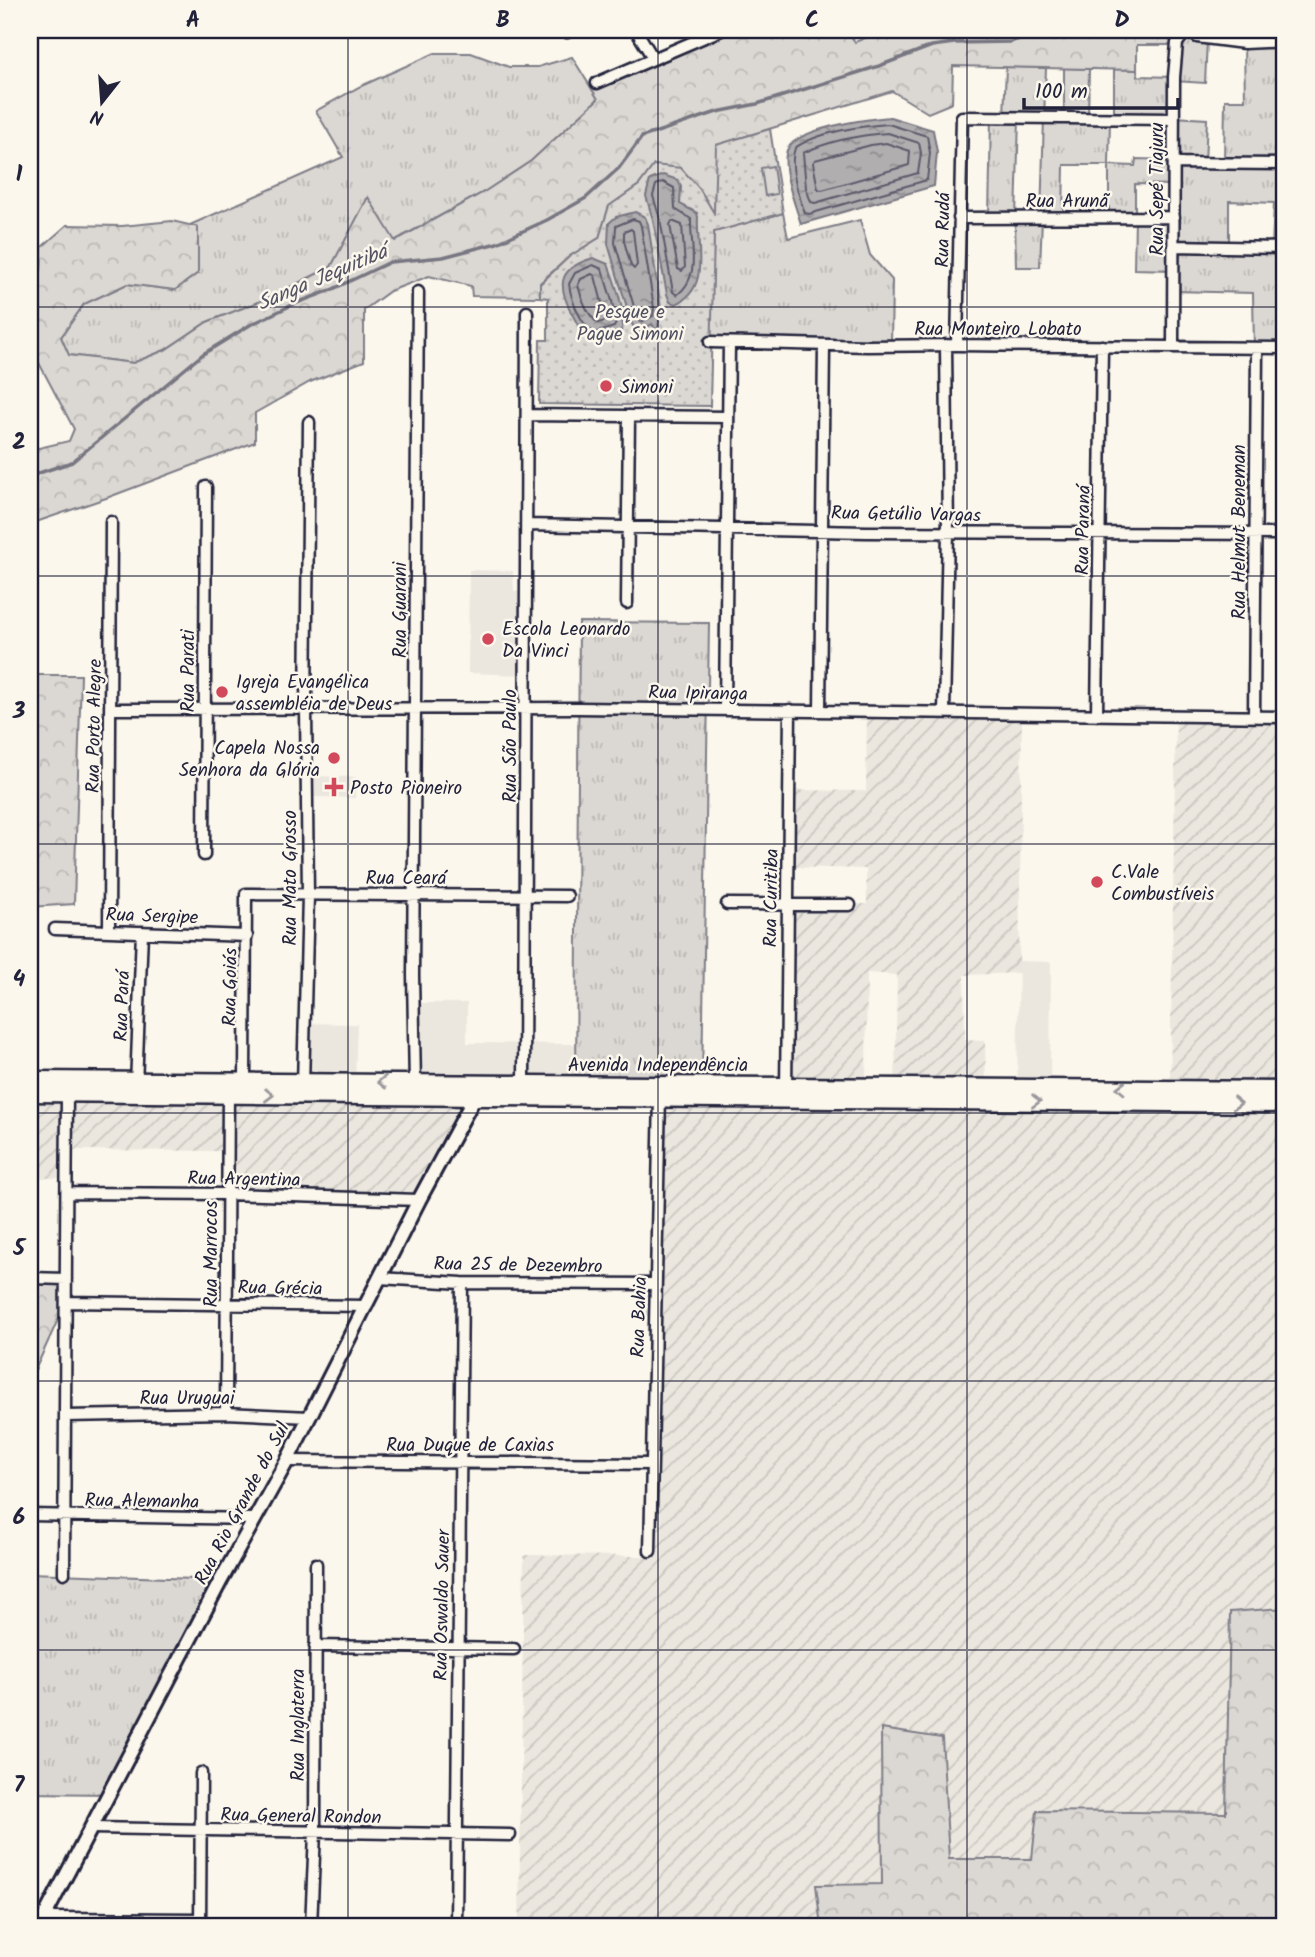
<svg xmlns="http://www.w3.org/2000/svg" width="1315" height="1957" viewBox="0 0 1315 1957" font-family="Kalam,sans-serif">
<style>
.built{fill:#ebe7df}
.industrial{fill:url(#industrial-furrows)}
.grass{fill:url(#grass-tufts);stroke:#7e7d87;stroke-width:2;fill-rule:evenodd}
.forest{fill:url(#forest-crowns);stroke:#7e7d87;stroke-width:2}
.park{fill:url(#park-dots);stroke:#7e7d87;stroke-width:2}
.pitch{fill:#dbd8d3;stroke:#7e7d87;stroke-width:2}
.water{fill:url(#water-ripples);stroke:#787681;stroke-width:2}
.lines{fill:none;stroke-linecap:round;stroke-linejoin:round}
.shore{stroke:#5b5a6a;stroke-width:2}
.stream{stroke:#787681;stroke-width:3.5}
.minor-casing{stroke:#22223b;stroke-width:15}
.tertiary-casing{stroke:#22223b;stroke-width:18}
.primary-casing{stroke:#22223b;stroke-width:21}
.minor{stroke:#fbf7ec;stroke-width:10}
.tertiary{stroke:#fbf7ec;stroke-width:12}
.primary{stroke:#fbf7ec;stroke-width:16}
.oneway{stroke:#99979c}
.grid{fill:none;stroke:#22223b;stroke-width:2;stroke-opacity:0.55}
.poi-dot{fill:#d1495b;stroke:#fbf7ec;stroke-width:2.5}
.labels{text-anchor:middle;stroke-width:5;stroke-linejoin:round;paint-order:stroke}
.street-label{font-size:19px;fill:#22223b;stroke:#fbf7ec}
.park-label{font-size:19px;fill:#505061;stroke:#fbf7ec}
.poi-label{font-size:19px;fill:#22223b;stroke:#fbf7ec;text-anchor:start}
.water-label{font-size:21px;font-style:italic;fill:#545364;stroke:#fbf7ec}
.neatline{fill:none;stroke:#22223b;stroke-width:2.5}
.grid-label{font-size:23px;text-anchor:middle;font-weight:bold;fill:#22223b}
</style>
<defs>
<pattern id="industrial-furrows" width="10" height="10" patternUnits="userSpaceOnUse" patternTransform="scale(1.75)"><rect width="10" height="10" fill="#ebe7df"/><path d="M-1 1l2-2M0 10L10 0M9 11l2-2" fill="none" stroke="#c9c6c0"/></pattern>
<pattern id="grass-tufts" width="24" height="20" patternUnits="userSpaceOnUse" patternTransform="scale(1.75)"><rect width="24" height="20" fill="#dbd8d3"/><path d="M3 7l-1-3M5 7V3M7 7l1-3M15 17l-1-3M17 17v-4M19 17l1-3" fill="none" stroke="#bcb9b6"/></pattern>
<pattern id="forest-crowns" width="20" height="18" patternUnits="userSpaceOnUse" patternTransform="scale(1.75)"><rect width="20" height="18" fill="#dbd8d3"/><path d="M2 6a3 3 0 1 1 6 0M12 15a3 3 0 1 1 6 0" fill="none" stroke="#bcb9b6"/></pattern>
<pattern id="park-dots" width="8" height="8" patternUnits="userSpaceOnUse" patternTransform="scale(1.75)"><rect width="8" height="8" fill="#dbd8d3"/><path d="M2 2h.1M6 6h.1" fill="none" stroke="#bcb9b6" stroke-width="1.8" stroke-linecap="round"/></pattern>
<pattern id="water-ripples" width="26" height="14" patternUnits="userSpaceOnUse" patternTransform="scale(1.75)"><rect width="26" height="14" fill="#b1aeb0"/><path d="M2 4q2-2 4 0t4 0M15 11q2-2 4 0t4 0" fill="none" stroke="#908d90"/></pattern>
</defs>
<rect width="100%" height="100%" fill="#fbf7ec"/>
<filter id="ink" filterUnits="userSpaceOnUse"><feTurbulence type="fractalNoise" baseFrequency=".0143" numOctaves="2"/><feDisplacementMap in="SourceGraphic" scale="14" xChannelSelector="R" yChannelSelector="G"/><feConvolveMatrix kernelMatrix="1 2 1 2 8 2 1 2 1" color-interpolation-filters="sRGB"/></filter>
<g filter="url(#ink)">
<path class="built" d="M469,570l44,1 1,20 12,1v83l-58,-2z
M313,776l43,1 -1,21 -42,-1z
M1019,961l32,1 -1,125h-33z
M414,1003h53v40l109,1v40l-161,-2z
M305,1023l52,1 -2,58 -52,-1z"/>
<path class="industrial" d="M867,712l155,2 -3,259 -55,2 1,65 20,1 1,46h-91l2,-112 -30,-2 -1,113h-80l2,-182h79l-1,-35 -78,-2 1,-77 77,1z
M1176,716l109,1v373l-115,-1z
M30,1093l446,4 -57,103 -192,-6v-43l-159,-1 -1,28h-37z
M660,1098l625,6v823h-766l5,-372 126,1z"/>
<path class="grass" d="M1187,36l20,4 -2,43 -31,-2v36l33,2 -2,44h19l1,-63h20l-1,-57 41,-2v307h-31l-1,-55 -80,-2v-21l-39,-1 1,-51 -26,-1v-52h-45l-1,52 -21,1 -2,49h-24l-1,-49 -26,-1 2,-100h13l2,-50 40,1 -2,49 20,1v-50l25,1 -1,49h22l-1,47 26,1 1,-7 38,1v-40l-60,-1v-50l23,1 1,6 35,1v-39zM1019,118h25l-3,99h-25zM1135,184l38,1v32h-38zM1229,201l45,2 -2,44 -43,-1z
M435,53h36l38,14h29l34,-10 26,42 -67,62 -47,31 -90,49 -26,-43 -37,69 -65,32 -59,23 -42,28 -32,13 -65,-8 -7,-18 23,-33 43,-20 48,6 23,-17v-45l-8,-3 153,-68 -27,-46 43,-24z
M783,213l5,25 72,-18 10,35 22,25 -1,66 -181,-4 4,-110z
M579,622l130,1 -7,462 -126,-1z
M30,1573l191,7 -112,214 -79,-1z"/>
<path class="forest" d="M721,30h126l8,12 30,-12h286l3,15h-37v25l-184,-4 -1,37 -24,10 -36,-22 -175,54 -3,69 -15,-26 -45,-23 -15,20 -30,21 -10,32 -29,18 -30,27v14l-68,-1 -1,-10 -42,-10 -39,15 -26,19v51l-54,21 -55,31v29l-146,55 -79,27v-74l39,-9 5,-12 -44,-83v-66l11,-10 1,-23 25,-22 55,1 50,-5 26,6v46l-23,17 -48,-6 -43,20 -23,33 8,18 64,8 32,-13 42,-28 59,-23 65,-32 37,-70 27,44 89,-49 47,-31 67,-62 -8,-13z
M30,675h51l-7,229 -44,3z
M30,1278l36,1v23l-36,79z
M1285,1608v319h-464l-5,-42 66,-1 -1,-155 61,9 7,121h83l5,-48 189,2 4,-201z"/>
<path class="park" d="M1171,30h114v11l-98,-5 -14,2z
M770,129l13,84 -69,19 -4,174 -171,-2 1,-64h8v-42l-8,-1v-13l30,-28 29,-18 10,-32 30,-21 15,-20 27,3 18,20 15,25 2,-68z"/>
<path class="pitch" d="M773,166l4,28 -12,2 -4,-28z"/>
<path class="water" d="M890,117l43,13 4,22 -3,34 -133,38c-6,-20 -18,-50 -15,-70 3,-26 82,-35 104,-37z
M663,175l15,5 3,7 -1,17 17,9 1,4c-2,30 13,71 -22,87l-6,-2 -3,-8 -14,-74 -7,-24 4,-16z
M635,212l10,5 3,7 13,84 -4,24 -5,-8 -7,5 5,7 -14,-5 -4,-7 -24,-80 1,-21 7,-6z
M593,258l15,6c6,16 20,52 13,67l-25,9h-5c-10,-7 -14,-17 -20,-28 -15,-30 -11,-44 22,-54z"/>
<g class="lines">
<path class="shore" d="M888,124l39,12 3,17 -3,27 -118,34 -4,-1c-6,-17 -17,-47 -10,-65 22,-16 66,-22 93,-24z
M888,133l31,10 2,10 -3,20 -103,30 -4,-1 -5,-14 -3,-35c26,-12 57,-18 85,-20z
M886,143l24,8 -1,14 -87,25 -4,-1 -5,-26 2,-3 56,-15z
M663,182l11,6 1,21 16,10c-1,27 11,57 -14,76l-4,-3 -13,-73 -7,-23 3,-11z
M633,219l6,2 2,5 13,82 -1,8 -12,6 -3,-2 -23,-77 1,-17z
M672,221l10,4 3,42 -3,4 -4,-2 -8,-44z
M631,229l2,2 4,34 -3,4 -3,-3 -7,-25v-9z
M593,265l9,4 10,32 4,22 -2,4 -19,6c-14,-7 -24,-33 -26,-49l6,-11z
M592,274l3,2 11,42 -1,3 -7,2c-10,-7 -17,-25 -20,-38l3,-6z"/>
<path class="stream" d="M30,476l42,-14 131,-108 47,-29 44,-21 37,-14 59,-28 53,-5 54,-14 50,-23 39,-22 33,-30 23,-31 75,-25 40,-8 122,-38 53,-20 22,-3 57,-1 30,-12"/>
<g class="minor-casing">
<path id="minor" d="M636,30l17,28
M1241,30h21
M567,32l5,-2
M1197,37l47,6 41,-2
M597,83l124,-53
M1174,163l111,1
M959,218l215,-1
M1173,246l112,2
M710,342l158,4 89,-1 328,3
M957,345l5,-228 212,2
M1173,347l1,-270 3,-34 7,-9
M527,415l201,2
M526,525l341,7 418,2
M627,603l2,-187
M111,709l467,-1 707,9
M725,709l4,-366
M820,711l4,-366
M944,712l4,-180 -2,-187
M1097,715l5,-369
M1254,717l3,-369
M204,855l2,-368
M727,904l123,1
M55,929l192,7
M109,931l2,-409
M245,1081l1,-187 321,2
M303,1084l5,-188 -2,-187 3,-287
M415,1085l-2,-110 5,-683
M136,1086l6,-154
M524,1089l3,-777
M786,1091l4,-381
M67,1193l160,1 192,6
M30,1278l36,1
M379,1278l83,5 194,1
M66,1302l301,4
M226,1413l2,-321
M66,1416l160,-3 83,4
M287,1461l365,3
M30,1515l224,4
M650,1551l10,-455
M64,1573l3,-482
M315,1646l199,3
M91,1828l419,7
M44,1918l156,1
M200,1927l1,-154
M311,1927l4,-95 1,-268
M456,1927l6,-644"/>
</g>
<g class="tertiary-casing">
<path id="tertiary" d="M39,1927l182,-347 66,-119 132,-261 59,-109"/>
</g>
<g class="primary-casing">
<path id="primary" d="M30,1080l1255,10
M30,1093l1255,11"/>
</g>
<use href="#minor" class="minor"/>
<use href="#tertiary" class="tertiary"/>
<use href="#primary" class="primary"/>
</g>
<defs><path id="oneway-chevron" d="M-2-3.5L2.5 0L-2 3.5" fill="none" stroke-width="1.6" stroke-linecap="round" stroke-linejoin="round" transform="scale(1.75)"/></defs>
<g class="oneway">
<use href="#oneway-chevron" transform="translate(382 1082) rotate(-180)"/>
<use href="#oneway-chevron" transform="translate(1121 1088) rotate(-178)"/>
<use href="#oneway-chevron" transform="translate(269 1095) rotate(1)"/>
<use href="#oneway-chevron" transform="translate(1036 1101) rotate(1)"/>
<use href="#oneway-chevron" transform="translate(1237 1103) rotate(1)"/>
</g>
</g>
<path class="grid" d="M348,30v1897M658,30v1897M967,30v1897M30,307h1255M30,576h1255M30,844h1255M30,1113h1255M30,1381h1255M30,1650h1255"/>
<g class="poi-dot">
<circle cx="606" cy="386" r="7"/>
<circle cx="488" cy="639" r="7"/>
<circle cx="222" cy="692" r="7"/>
<circle cx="334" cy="758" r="7"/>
<path d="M330.5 776.5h7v7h7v7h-7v7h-7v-7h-7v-7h7z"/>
<circle cx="1097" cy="882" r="7"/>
</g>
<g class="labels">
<g class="street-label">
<text transform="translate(1156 189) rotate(-90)" y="7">Rua Sepé Tiajuru</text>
<text x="1067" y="207">Rua Arunã</text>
<text transform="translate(942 230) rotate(-89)" y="7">Rua Rudá</text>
<text x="998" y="335">Rua Monteiro Lobato</text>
<text transform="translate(906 513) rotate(1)" y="7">Rua Getúlio Vargas</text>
<text transform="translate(1082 530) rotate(-89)" y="7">Rua Paraná</text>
<text transform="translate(1238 532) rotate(-90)" y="7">Rua Helmut Beneman</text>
<text transform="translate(399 610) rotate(-90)" y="7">Rua Guarani</text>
<text transform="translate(187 671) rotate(-90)" y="7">Rua Parati</text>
<text transform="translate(698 692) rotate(1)" y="7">Rua Ipiranga</text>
<text transform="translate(93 726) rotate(-89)" y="7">Rua Porto Alegre</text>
<text transform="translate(509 746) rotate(-90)" y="7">Rua São Paulo</text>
<text x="406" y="884">Rua Ceará</text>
<text transform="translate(289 878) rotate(-90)" y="7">Rua Mato Grosso</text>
<text transform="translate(770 898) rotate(-89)" y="7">Rua Curitiba</text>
<text transform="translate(152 915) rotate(2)" y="7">Rua Sergipe</text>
<text transform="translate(229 987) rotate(-89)" y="7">Rua Goiás</text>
<text transform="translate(121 1006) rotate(-88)" y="7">Rua Pará</text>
<text x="658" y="1071">Avenida Independência</text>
<text transform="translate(244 1178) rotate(1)" y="7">Rua Argentina</text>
<text transform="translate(210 1254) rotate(-90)" y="7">Rua Marrocos</text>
<text transform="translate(518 1264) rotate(1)" y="7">Rua 25 de Dezembro</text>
<text transform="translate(280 1287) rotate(1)" y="7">Rua Grécia</text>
<text transform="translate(638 1317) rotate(-88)" y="7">Rua Bahia</text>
<text x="187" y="1404">Rua Uruguai</text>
<text x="470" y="1451">Rua Duque de Caxias</text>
<text transform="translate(142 1500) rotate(1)" y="7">Rua Alemanha</text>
<text transform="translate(241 1503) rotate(-62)" y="7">Rua Rio Grande do Sul</text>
<text transform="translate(441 1605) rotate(-89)" y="7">Rua Oswaldo Sauer</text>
<text transform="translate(297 1725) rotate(-90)" y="7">Rua Inglaterra</text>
<text transform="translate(301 1815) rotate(1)" y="7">Rua General Rondon</text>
</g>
<g class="park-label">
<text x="630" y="318">Pesque e<tspan x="630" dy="22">Pague Simoni</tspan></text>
</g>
<g class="poi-label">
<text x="620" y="393">Simoni</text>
<text x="502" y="635">Escola Leonardo<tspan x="502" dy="22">Da Vinci</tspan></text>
<text x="236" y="688">Igreja Evangélica<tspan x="236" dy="22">assembléia de Deus</tspan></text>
<text x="320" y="754" text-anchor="end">Capela Nossa<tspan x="320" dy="22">Senhora da Glória</tspan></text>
<text x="350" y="794">Posto Pioneiro</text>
<text x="1111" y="878">C.Vale<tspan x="1111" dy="22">Combustíveis</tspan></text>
</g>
<g class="water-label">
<text transform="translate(322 277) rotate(-23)" y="7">Sanga Jequitibá</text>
</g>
</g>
<rect width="1315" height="1957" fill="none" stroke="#fbf7ec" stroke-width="77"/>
<g transform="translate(102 102) rotate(197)" stroke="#fbf7ec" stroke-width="5" paint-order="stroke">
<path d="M0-5L12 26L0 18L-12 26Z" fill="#22223b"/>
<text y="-10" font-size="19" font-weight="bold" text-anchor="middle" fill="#22223b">N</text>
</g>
<path d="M1024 98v10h154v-10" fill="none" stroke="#22223b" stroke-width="3.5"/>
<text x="1035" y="98" font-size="21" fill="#22223b" stroke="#fbf7ec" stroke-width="5" paint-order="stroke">100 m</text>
<rect x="38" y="38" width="1238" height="1880" class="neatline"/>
<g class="grid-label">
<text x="193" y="27">A</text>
<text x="503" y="27">B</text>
<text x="812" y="27">C</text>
<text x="1122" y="27">D</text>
<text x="19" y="181">1</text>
<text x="19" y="449">2</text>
<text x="19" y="718">3</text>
<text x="19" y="986">4</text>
<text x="19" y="1255">5</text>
<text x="19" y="1524">6</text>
<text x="19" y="1792">7</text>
</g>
</svg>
